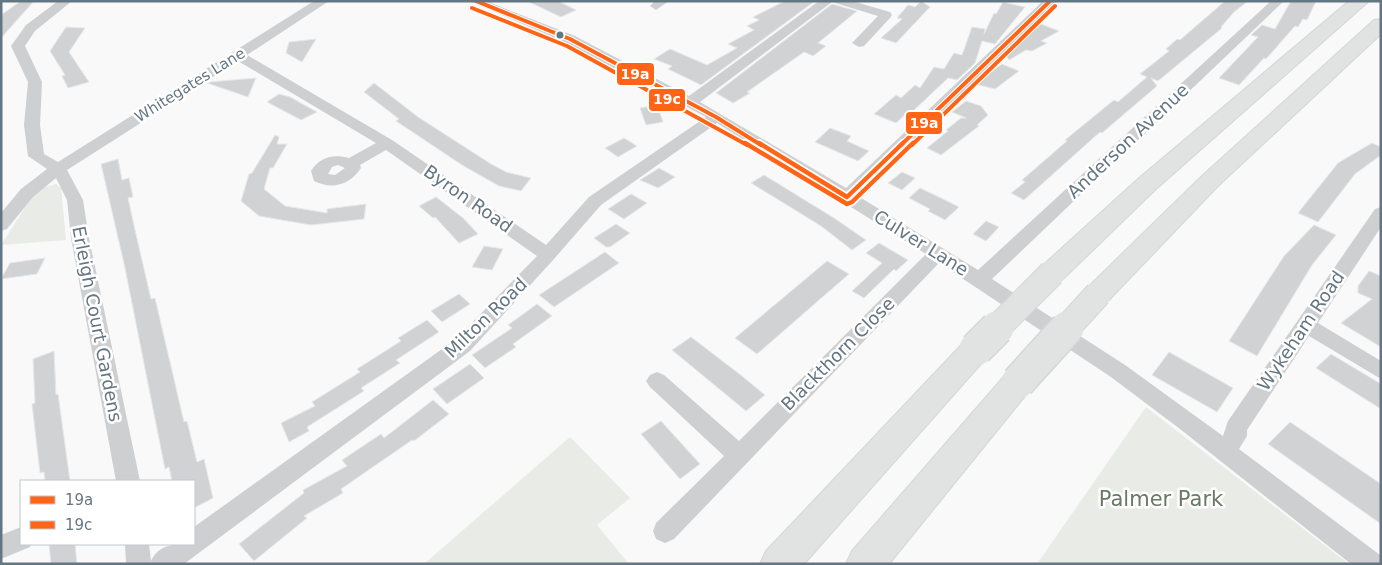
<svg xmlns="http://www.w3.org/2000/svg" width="1382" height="565" viewBox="0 0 1382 565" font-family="'DejaVu Sans',sans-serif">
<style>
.green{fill:#e8ebe6}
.building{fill:#d0d2d3;stroke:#e8e8e8}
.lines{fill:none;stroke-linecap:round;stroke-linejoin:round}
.primary-casing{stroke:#d5d6d7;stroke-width:2}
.minor{fill:#cecfd0;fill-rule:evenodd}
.primary{fill:#e1e2e2;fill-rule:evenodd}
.primary-bridge-far1-casing{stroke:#d5d6d7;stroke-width:28;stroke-linecap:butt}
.primary-bridge-casing{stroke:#d5d6d7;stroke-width:36;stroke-linecap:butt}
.primary-bridge-far1{stroke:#e1e2e2;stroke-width:26}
.primary-bridge{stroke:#e1e2e2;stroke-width:33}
.bus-1-far1-casing{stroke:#fff;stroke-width:6}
.bus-1-casing{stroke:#fff;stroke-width:8}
.bus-2-far1-casing{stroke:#fff;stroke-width:6}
.bus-2-casing{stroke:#fff;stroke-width:8}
.bus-1-far1{stroke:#ff6417;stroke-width:4}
.bus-1{stroke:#ff6417;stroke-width:4.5}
.bus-2-far1{stroke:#ff6417;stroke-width:4}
.bus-2{stroke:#ff6417;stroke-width:4.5}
.bus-dot{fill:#657683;stroke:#fff;stroke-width:2}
.labels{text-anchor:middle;stroke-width:5;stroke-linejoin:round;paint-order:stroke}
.far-street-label{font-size:15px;fill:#657683;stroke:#fff}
.street-label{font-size:18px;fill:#657683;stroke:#fff}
.near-park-label{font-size:21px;fill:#687a64;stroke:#fff}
.line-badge{stroke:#fff;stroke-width:2}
.badge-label{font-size:14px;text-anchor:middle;font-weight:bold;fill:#fff}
</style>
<rect width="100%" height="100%" fill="#f9f9f9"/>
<path class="green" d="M56,184l5,4 5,52 -65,5 32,-50 8,-7z
M1146,407l203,157h-312z
M570,437l60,61 -33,27 32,39h-205z"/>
<path class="building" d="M21,1h13l-33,37v-23z
M527,1h31l18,9 -15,7z
M785,1h30l-114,84 -33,-16 4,-3 -18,-7 16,-10 37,16 30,-17 -9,-4 26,-14 -7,-4 12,-6 -6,-3z
M921,1l9,6 -34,36 -15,-5 21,-19 -5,-1 11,-13 7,2z
M1225,1h23l-14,11 -13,15 1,1 -64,53 -7,-3 6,8 -55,47 -2,-1 -76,68 -13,-7 14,-11 -3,-2 45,-39 -2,-1 49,-40 4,2 29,-25 -7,-3 29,-23 -3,-2 11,-10 3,1z
M1291,1h25l-9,19 -4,-1 -5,8 -3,-1 -29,33 -2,-1 -25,27 -20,-7 39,-41 -7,-2 11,-10 13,4z
M1003,2l22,5 -30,37 -13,-3 -7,22 -18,17 -9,-2 -36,34 -2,-2 -14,13 -22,-9 22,-19 5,3 14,-13 5,3 14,-21 10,2 10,-16 8,2 10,-28 13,2 -1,5 10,-21 2,1z
M832,4l25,7 -39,32 8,3 -13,10 -9,-4 -57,40 3,1 -17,10 -17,-10z
M1041,24l18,7 -18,10 6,2 -15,8 -6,-1 -17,10 -4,-6z
M66,27l19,1 -16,24 20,30 -21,6 -6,-12 3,-1 -15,-24z
M316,39l-14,23 -16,-9 3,-11z
M1002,64l17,7 -24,18 -20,-5z
M256,78l-8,19 -41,-14 2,-1z
M374,83l44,34 73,47 15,8 25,6 -10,13 -22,-5 -37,-21 -66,-44 3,-2 -35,-27z
M279,94l11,3 27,15 -16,8 -34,-18z
M966,101l15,5 7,9 -11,10 2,1 -38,29 -14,-7 21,-17 -2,-1 15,-12h5l-14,-6z
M657,105l6,17 -17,3 -6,-17z
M830,128l21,8 -4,5 22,10 -11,10 -43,-19z
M275,135l4,2 -2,7h10l-14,24h-3l-6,21 21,17 42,7v-4l39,-5 -2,15 -53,6 -52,-9 -18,-15 8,-27 3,-1z
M624,138l13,8 -19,11 -13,-9z
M1372,143l9,4v8l-26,19 -37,48 -20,-9 40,-50z
M118,159l4,21 7,-2 4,19 -5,1 7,32 16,69 4,-1 29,124 3,-1 10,41 7,-3 9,39 -19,10v-27h-22l-3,-14 -4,2 -40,-201 -24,-104z
M659,168l16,9 -17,11 -18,-8z
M902,172l13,6 -13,12 -14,-7z
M764,175l70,43 32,22 -14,10 -31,-24 -70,-43z
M920,188l21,10 18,9 -14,13 -17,-9 2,-2 -21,-11z
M631,194l16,9 -23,16 -16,-10z
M436,197l27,21 15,16 -19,9 -24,-26 -2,1 -14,-12z
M986,221l13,6 -13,14 -13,-7z
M616,224l14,9 -20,14h-4l-12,-9z
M1314,225l22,10 -24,30 -55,91 -28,-15 55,-85z
M879,243l29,17 -12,11 -2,-2 -30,29 -12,-7 30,-28 -16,-10z
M484,246l19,3 -11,21 -20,-3z
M605,252l14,11 -65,44 -15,-12z
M45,258l-8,16 -36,5 9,-16z
M827,261l22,13 -92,80 -22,-16z
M1369,271l12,5v71l-40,-24 31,-24 -14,-6v-7z
M459,294l11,10 -28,18 -11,-11z
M537,304l15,12 -39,28 3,3 -31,21 -13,-13 40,-27 -4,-3z
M427,320l12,12 -43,28 4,3 -39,25 3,3 -57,36 2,4 -20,11 -8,-19 34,-17 -3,-4 48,-30 -3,-3 44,-28 -3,-3z
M691,337l51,39 23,19 -19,16 -74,-61z
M54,351l2,44 2,-1 12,87h-25l-1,-9 -4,1 -8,-69 3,-1 -2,-44z
M1169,352l64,36 -16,24 -65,-37z
M1331,354l50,30v25l-65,-41z
M470,364l14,14 -37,26 -14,-15z
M433,400l16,14 -35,27 -2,-1 -71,49 2,4 -39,23 3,2 -53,43 -15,-17 65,-51 -1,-3 44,-24 -5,-6 39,-26 3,4z
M661,421l39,43 -20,15 -39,-45z
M1290,422l91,62v40l-113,-80z
M49,544h26l2,20h-26z"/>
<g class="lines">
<g class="primary-casing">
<path id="primary" d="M1349,1h20l-213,188 -94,91 -10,3 -10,-3 -4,-7 4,-7 96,-87z
M1381,19v15l-163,152 -110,115 -10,3 -10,-3 -4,-7 4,-7 114,-111 172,-156z
M976,337l11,4 4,8 -4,8 -183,207h-44l6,-13 199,-210z
M1018,369l11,4 4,9 -4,9 -140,173h-43l6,-13 155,-178z"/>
</g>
<path class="minor" d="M58,1h14l-37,30 -10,15 17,36 -2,43 4,29 14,8 256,-161h15l-82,54 145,85 154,105 43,-48 117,-80 -141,-75 -96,-41h17l89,35 114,60 130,-95h33l38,11 2,3 -2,3 -26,28 -5,1 -7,-4 26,-27 -46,-14 -132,100 146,86 197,-187h13l-198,195 120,74 293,-269h13l-292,278 133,86 98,71 5,-15 147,-212 6,-2v20l-63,96 63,38v18l-72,-43 -62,94v6l-8,13 141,106 1,9h-30l-171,-135 -69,-52 -172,-114 -265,276 -9,4 -9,-4 -3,-8 3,-8 68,-67 -74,-69 -4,-6 4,-6 7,-3 7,3 75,66 187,-187 -209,-131 -116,82 -47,54 -84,92 -286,213h-58l-1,-20h24l2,17c8,-18 26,-17 43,-17v-17l262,-188 81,-83 -151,-106 -26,15 1,3c-11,17 -29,22 -47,13l-3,-10c9,-14 22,-17 38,-13l27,-15 -138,-82 -171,109 16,30 6,38 51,243h-24l-45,-243 -4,-38 -11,-22 -23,19 -26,32 -6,2v-18l20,-24 26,-20 -19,-13 -4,-31 4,-43 -17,-36 15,-21zM338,165l7,3 -10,7 -7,-1 4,-7z
M655,1h14l-13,9 -6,-4z
M21,527v17h10l-1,3 -29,12v-24z"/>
<use href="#primary" class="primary"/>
<g class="primary-bridge-far1-casing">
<path id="primary-bridge-far1" d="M996,329l56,-56
M1066,329l32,-35"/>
</g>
<g class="primary-bridge-casing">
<path id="primary-bridge" d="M976,349l21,-21
M1018,382l49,-54"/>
</g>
<use href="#primary-bridge-far1" class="primary-bridge-far1"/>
<use href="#primary-bridge" class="primary-bridge"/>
<g class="bus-1-far1-casing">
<path id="bus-1-far1" d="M476,1l94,38 146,78 45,28
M901,145l149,-144"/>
</g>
<g class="bus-1-casing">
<path id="bus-1" d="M759,143l88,54 56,-54"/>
</g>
<g class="bus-2-far1-casing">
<path id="bus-2-far1" d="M472,8l95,38 180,99
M912,145l143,-139"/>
</g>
<g class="bus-2-casing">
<path id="bus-2" d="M745,143l102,61 5,-2 61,-59"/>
</g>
<use href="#bus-1-far1" class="bus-1-far1"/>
<use href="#bus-1" class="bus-1"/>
<use href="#bus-2-far1" class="bus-2-far1"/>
<use href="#bus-2" class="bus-2"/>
</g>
<circle class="bus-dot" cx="560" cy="35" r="4.5"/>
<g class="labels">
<g class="far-street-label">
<text transform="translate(190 85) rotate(-32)" y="5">Whitegates Lane</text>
</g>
<g class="street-label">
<text transform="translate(1128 141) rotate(-43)" y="6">Anderson Avenue</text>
<text transform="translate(468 199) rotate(35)" y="6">Byron Road</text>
<text transform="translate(921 243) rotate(32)" y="6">Culver Lane</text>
<text transform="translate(486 318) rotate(-44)" y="6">Milton Road</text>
<text transform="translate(97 324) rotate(79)" y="6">Erleigh Court Gardens</text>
<text transform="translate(1301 331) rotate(-56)" y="6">Wykeham Road</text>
<text transform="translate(838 354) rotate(-45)" y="6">Blackthorn Close</text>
</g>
<g class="near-park-label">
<text x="1161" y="506">Palmer Park</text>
</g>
</g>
<g class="line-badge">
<rect x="616" y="62" width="39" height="24" rx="5" fill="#ff6417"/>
<rect x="648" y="88" width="38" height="24" rx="5" fill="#ff6417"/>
<rect x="905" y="111" width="38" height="24" rx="5" fill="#ff6417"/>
</g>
<g class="badge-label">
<text x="635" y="79">19a</text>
<text x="667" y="104">19c</text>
<text x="924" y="128">19a</text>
</g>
<rect width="1382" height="565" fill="none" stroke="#657683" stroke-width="5"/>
<rect x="20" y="480" width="175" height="65" fill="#ffffff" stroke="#c1c8cd"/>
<rect x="30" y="496" width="25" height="8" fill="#ff6417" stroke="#c1c8cd"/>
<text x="65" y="505" font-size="15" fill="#657683">19a</text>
<rect x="30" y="521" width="25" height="8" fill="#ff6417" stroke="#c1c8cd"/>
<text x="65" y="530" font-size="15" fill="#657683">19c</text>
</svg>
